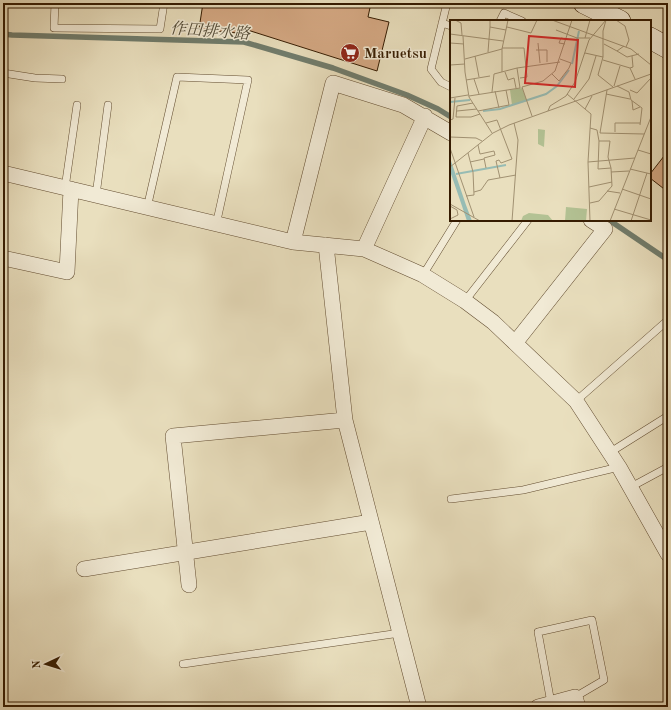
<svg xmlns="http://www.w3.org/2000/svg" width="671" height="710" viewBox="0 0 671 710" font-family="'Old Standard TT','Noto Serif JP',serif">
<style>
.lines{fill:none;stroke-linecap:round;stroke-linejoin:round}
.stream{stroke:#707c6c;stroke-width:5.5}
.building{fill:#d4a883;stroke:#351b01}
.lane-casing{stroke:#624c30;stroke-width:8}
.street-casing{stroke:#624c30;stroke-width:16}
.secondary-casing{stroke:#351b01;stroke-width:22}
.lane{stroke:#f1ead5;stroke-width:7}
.street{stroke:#f1ead5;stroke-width:15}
.secondary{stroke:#f1ead5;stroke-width:21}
.labels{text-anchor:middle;stroke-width:3;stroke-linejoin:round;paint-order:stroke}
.poi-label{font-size:15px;font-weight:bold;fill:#351b01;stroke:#f1ead5;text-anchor:start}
.water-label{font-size:16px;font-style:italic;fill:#524b37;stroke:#f1ead5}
.inset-river{fill:none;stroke:#97bcb4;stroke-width:2}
.inset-road{fill:none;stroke:#a19172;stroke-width:1}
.view{fill:#d62828;fill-opacity:0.15;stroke:#d62828;stroke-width:2}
.inset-edge{fill:none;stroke:#351b01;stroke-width:2}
</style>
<rect width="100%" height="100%" fill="#e9dfbe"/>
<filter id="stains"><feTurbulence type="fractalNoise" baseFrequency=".005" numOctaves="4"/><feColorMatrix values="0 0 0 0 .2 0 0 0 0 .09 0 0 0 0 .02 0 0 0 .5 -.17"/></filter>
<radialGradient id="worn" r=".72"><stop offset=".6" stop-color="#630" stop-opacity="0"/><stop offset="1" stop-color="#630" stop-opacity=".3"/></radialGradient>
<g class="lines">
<path class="stream" d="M3,34l9,1 232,7 89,26 74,27 31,14 13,8
M609,220l59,40"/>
</g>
<path class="building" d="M203,3h168l-3,14 21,5 -12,49 -139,-44 -1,6 -38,-4z
M668,151v41l-18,-14v-4z"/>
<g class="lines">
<g class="lane-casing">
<path id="lane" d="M55,3l-1,25 106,1 4,-26
M447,3l-16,66 10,13 10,5
M500,21l4,-8 18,8
M442,23l9,3
M3,73l32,5 27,1
M65,188l12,-83
M96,195l12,-90
M147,208l30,-131 71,3 -32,145
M423,275l34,-55
M465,301l63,-81
M576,401l92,-81
M609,453l59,-37
M629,488l39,-21
M451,499l72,-9 96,-23
M658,537l10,-4
M183,664l217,-31
M551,703l-13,-71 54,-12 12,60 -29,17"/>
</g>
<g class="street-casing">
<path id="street" d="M3,173l290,69 71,7 59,26 42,26 28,21 83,79 43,66 49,87
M293,242l40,-159 70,22 48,28
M326,245l19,175 74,287
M364,249l61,-133
M3,258l64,14 4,-83
M515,343l90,-114 -14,-9
M84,569l287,-47
M189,585l-16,-149 172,-16
M538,707l37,-10 3,10"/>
</g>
<g class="secondary-casing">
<path id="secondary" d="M584,3l36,18
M650,38l18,10"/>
</g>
<use href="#lane" class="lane"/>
<use href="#street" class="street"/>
<use href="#secondary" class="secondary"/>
</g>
<defs>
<g id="supermarket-disc" transform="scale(1)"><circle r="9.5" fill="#8f2418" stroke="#f1ead5"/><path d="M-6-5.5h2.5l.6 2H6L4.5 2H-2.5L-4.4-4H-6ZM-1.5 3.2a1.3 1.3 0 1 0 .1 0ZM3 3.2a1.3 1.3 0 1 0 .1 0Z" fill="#fff"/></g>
</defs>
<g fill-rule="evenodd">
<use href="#supermarket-disc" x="350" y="53"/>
</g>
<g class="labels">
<g class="poi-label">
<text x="364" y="58">Maruetsu</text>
</g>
<g class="water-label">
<text transform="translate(210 30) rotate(4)" y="6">作田排水路</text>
</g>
</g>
<g transform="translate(450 20)">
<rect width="201" height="201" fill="#e9dfbe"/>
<path d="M72,68l5,13 -15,4 -2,-15zM88,109l7,1 -1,17 -6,-3zM116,187l21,2 -1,12h-21zM79,193l19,2 5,6h-32l2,-5z" fill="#b3c294"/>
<path d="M0,138l16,47 6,16h-5l-5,-15 -12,-35z" fill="#97bcb4"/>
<path class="inset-river" d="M122,44l7,-33M0,82l20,-2M33,91l17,-2 46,-15 11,-8 12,-16M6,154l50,-9"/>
<path class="inset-road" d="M5,0l6,3 1,12M40,0v7l16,3M102,0l79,29 20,16M156,0l-3,11v26l-5,18 15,12M166,0l9,6 4,14 -3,7M57,7l24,6 6,-13M106,10l21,8h13M0,14l53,7M13,16l2,36 4,25 23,36M135,18l5,-18M39,19l1,-12M0,23l14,1M88,23l2,20M115,24l-6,-1 2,-5 5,1M154,24l13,7 7,-5M52,28h22l3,29 -7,1M86,30h11v12M167,31l10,6 12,-3M38,32l1,-13M135,33l18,4M25,36l4,21M15,39l37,-10M153,40l27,8 3,-1 -1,-11M0,45l15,-1M180,48l5,11M52,52v-23l6,-29M55,52l3,8 6,-2 2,10M102,54l7,7 10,-13 2,-5 -11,-4M24,59l5,15M16,60l24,-4M164,66l6,-20M167,66l12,6 2,8 11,8 -2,17M157,70l-7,43 44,1M180,70l7,3 14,-15M45,71l4,17M42,72l2,-18 23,-6M117,74l24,20 -3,48 2,59M156,74l24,5M19,76l51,-8 -3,-20 43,-6M0,78l18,-3M124,79l15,-20 7,-23M182,81l1,9 7,-3M23,83l-16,3 -1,11h15l9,-3M135,89l7,-13M7,91l20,-2M28,91l31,-6 -3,-15M98,91l2,-5 16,-10 9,-14 14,-42 17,-20M82,96l-10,-29 21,-6 12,-10 17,-51M0,100l3,-1 2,-21M36,103l11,-3 15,39 -11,4 -2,-3 -3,1 4,17M140,108l7,2 2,11M165,112v-9h25M0,117l26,1 6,3M149,121h11l-2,16 3,11 -13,1zM28,125l2,9 14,-3 1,4 -11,3 2,10M0,128l24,69M188,130l13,4M20,142l14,-3M138,142l47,-4M0,147l43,-34 16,-8 142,-51M180,149l21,5M161,152l18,-1M139,167l23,-5M172,169l29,10M157,171l13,2M24,172l7,-2 7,-10 28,-5M16,176l8,-1 -1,-23 -5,-19M140,183l9,-2 13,-15 -1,-18M0,184l30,17M0,186l7,4 1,5 -8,4M164,189l37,11M62,201l6,-81 -4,-17M160,201l41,-104M181,201l16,-48"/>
<path class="view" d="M79,16l49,4 -3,47 -50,-4z"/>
<rect width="201" height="201" class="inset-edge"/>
</g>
<rect width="671" height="710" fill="none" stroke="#e9dfbe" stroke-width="16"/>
<rect x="4" y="4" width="663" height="702" fill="none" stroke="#351b01" stroke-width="2"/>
<rect x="8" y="8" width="655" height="694" fill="none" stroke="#351b01"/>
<g transform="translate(46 664) rotate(266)" stroke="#f1ead5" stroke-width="3" paint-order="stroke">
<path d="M0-3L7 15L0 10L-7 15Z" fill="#351b01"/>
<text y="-6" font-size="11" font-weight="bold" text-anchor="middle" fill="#351b01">N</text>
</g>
<rect width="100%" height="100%" filter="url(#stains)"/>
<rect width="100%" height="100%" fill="url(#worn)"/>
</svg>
